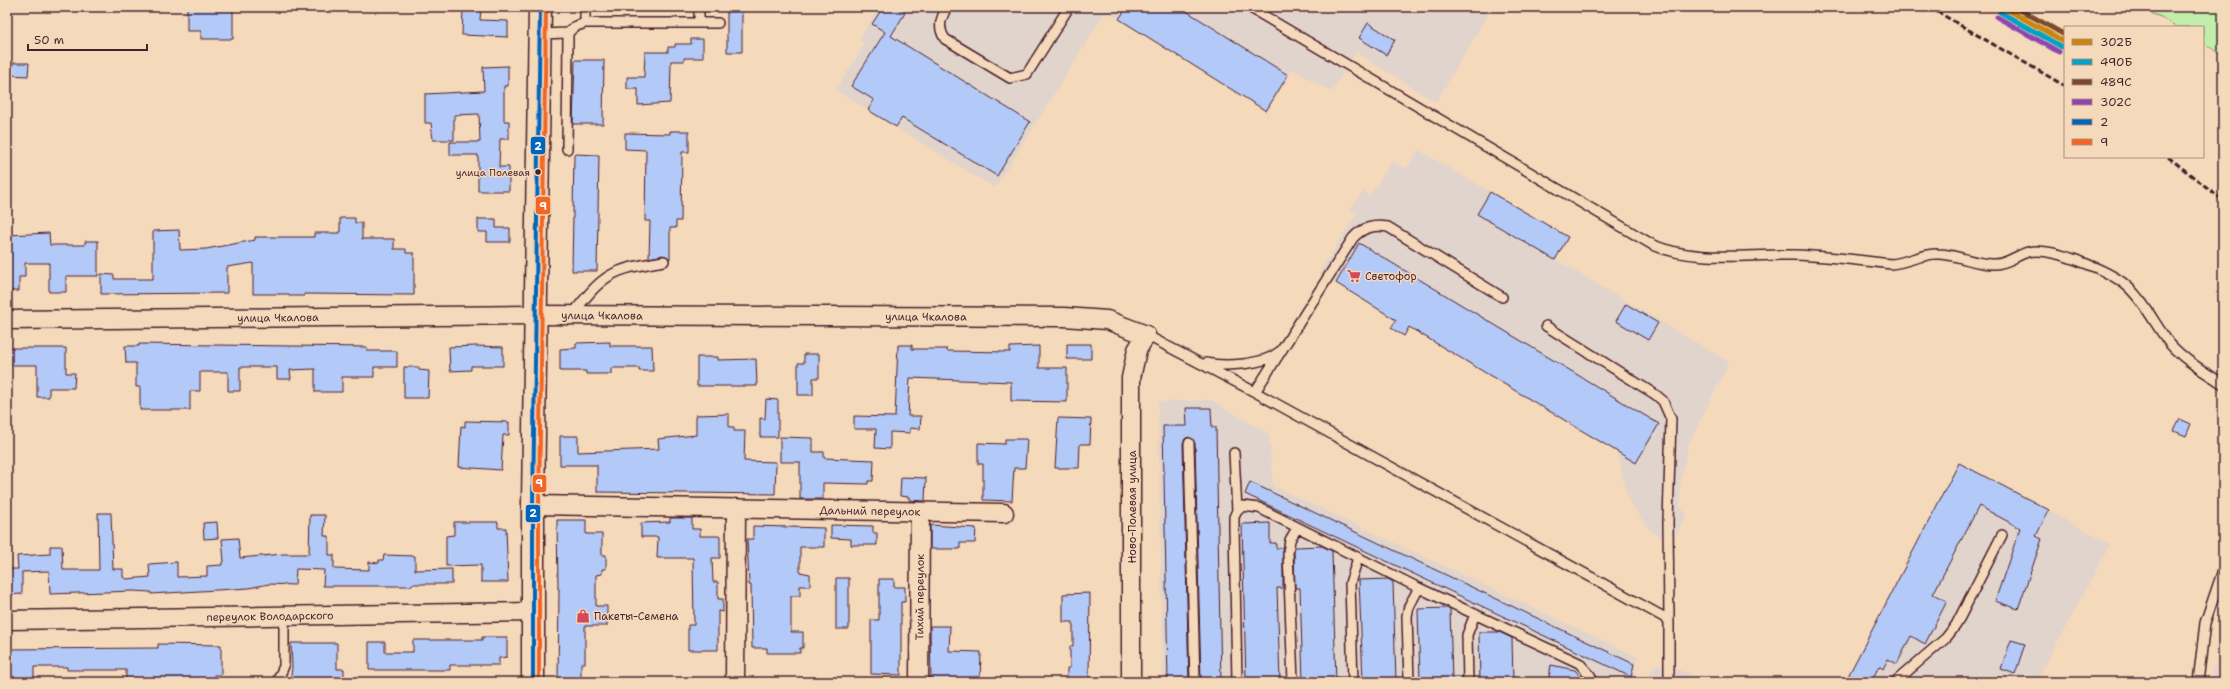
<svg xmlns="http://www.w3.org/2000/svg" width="2230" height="689" viewBox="0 0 2230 689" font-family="'Shantell Sans',sans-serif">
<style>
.built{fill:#e0d4cd}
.green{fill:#c1eeab;stroke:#86866b}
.building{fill:#b3c9f7;stroke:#4a1f2b}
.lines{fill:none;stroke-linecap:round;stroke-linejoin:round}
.service-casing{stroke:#4a1f2b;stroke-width:12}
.minor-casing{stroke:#4a1f2b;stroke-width:21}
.secondary-casing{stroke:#4a1f2b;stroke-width:25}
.service{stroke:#f4d9bb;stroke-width:9}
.minor{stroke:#f4d9bb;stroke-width:18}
.secondary{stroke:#f4d9bb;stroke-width:22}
.rail{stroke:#4a1f2b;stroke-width:3;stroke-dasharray:6 3;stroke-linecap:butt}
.bus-1-casing{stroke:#f4d9bb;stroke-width:7}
.bus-2-casing{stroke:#f4d9bb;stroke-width:7}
.bus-1{stroke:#0065bd;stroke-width:4}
.bus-2{stroke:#f26522;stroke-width:4}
.rail-1-casing{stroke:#f4d9bb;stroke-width:8}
.rail-2-casing{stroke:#f4d9bb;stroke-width:8}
.rail-3-casing{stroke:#f4d9bb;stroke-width:8}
.rail-4-casing{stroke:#f4d9bb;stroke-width:8}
.rail-1{stroke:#cc840b;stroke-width:5}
.rail-2{stroke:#04a2c6;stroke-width:5}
.rail-3{stroke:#7a4b2a;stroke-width:5}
.rail-4{stroke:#8e44ad;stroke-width:5}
.bus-dot{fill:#4a1f2b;stroke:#f4d9bb;stroke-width:1.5}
.labels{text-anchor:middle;stroke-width:3;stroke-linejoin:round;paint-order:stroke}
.bus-label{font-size:10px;fill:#4a1f2b;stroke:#f4d9bb;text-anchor:end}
.poi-label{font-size:11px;fill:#4a1f2b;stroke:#f4d9bb;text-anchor:start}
.street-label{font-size:11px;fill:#4a1f2b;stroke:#f4d9bb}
.line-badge{stroke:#f4d9bb;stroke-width:1.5}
.badge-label{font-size:11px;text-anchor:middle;font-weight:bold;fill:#fff}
</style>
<rect width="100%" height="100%" fill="#f4d9bb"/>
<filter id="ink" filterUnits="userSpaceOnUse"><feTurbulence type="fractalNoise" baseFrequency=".025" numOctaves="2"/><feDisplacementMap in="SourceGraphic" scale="8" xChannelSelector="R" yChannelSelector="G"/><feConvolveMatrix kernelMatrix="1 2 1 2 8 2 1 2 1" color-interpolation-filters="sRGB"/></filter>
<g filter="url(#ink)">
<path class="built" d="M879,7h613l-56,95 -80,-50 -24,40 -40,-23 -26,42 -160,-100 -111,177 -159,-98 29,-46 -6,-4z
M1418,150l150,87 -12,23 173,102 -41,83 -8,40v22l6,9 -12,22h-11l-12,-7 -22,-29 -12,-50 -298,-179 38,-59 -7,-4 13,-19 7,5 22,-35 15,8z
M1211,400l58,34 4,52 365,171 -6,25h-469l-5,-280z
M1959,463l151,81 -74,138h-191z
M2223,646v36h-13l5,-17z
M1663,664l47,18h-63l7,-16z"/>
<path class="green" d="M2133,7h90v48l-20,-12v-16h-26l-16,-10z"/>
<path class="building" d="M187,7h46v32h-32v-8h-14z
M727,7h15v45h-15z
M883,7h12l10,6 -14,23 139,86 -33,54 -95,-58 -6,9 -28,-17 6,-10 -23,-14 34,-54 -13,-8z
M1127,7h53l108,68 -22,36 -147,-92z
M463,8h18l-1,12 28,1v16l-46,-2z
M1368,23l27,17 -9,15 -27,-17z
M691,39h12v19h-19v3h-13l-1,42 -32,2v-16h-11v-12h17l1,-25h23v-5h7v-3h16z
M575,60h29l-1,64h-30z
M7,63h22l-1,13 -21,-1z
M508,66v20h-4v35h5v18h-9l-1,28h10v24h-31v-36h-28v-13h30l-1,-28 -25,1v25h-21l-2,-17h-6v-29l59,-3 -1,-24z
M670,131h19v21h-7l-1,69h-5v7h-6v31l-7,-4 -14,3 1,-37h-5l1,-71 -21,-1v-16l45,1z
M574,154l25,1 -2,116h-25z
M1490,192l78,45 -13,23 -78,-46z
M340,218h15v5h7v16h32v10h12v4h8v42l-110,-1v2h-15v-2h-36v-31l-26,4v26l-126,1v-20l13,1v4h39v-48l26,-1 1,20 26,-1 49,-9v-3h59v-4h26z
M478,219h18v9h14v14h-23v-10h-9z
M49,233l1,12h35v-4h13v35h-32v16h-17v-29h-24v14h-6v14h-12v-56z
M1359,243l300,181 -23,39 -227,-136 -5,9 -13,-8 5,-8 -60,-37z
M1626,304l32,19 -10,17 -32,-19z
M610,342v4h42l1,25h-14v-3h-28v6h-25v-3h-26v-22l16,-1v-5z
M139,344l228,3v4h30v16h-23v10h-32v15h-27v-23l-25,1 1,9h-14v-12h-37v24h-12v-19h-28v19h-10v19h-50v-23h-4v-24h-10l-1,-17h14z
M1067,344h24v15h-24z
M898,345h14v4h35v2l63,1v-5l29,-1v22h28v34l-56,-1v-19l-101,-4 -2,38h13l-1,13 -10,-1v5l-20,-1v17l-15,-1 1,-19h-22v-13l41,1z
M476,346l27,1v19h-32v4l-21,1 -1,-24z
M7,348h59v25h9l-1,15h-25v9h-12v-32h-30z
M804,354h15v24h-6v17h-15v-32h6z
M697,357h21v3l38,-1 1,27h-60z
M404,367h15v3l10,1 -1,27h-24z
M766,399l12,1v37h-18v-19l5,1z
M1186,408h25l1,19h4l5,255h-20l-6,-239 -6,-6 -3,1 -3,5 6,239h-21l-5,-256h24z
M729,414v13h5v4h11l-1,30 32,1 -1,32 -178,-2v-27h-37v-29h18v16l81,-3 -1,-10 38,-4v-20z
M1058,418l33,1 -1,25h-10l-1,24h-24z
M2180,419l11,5 -5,12 -12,-5z
M465,421l44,1v13h-6l-2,35 -42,-3 2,-41 4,1z
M780,437l33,1v14h11v6l50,2 -1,21h-5v3l-45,-1v16h-23v-37h-20z
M1005,439h22l-2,29h-11l-2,33 -29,-1v-36h-5v-21l27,1z
M1959,463l90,47 -13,26 6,3 -24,70 -23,-8 25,-73 -41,-22 -46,88 14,7 -22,43 -14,-8 -14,28 -9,-5 -5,10 -4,-3 -8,16h-26z
M901,477l25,1 -1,23 -16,-1v-3l-9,-1z
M1250,482l384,182 -3,13 -386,-183z
M98,513h13l2,56h10v8l3,2 24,-2 -1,-13 28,-2v15l30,-1v-10l15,-1v-3h2l-2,-23 16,-1 2,20 43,-4h26l1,-39h15l-1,21h5v19h5v14l35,1v-8l10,1v-3h4l1,-5 31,1v14l37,-1v15h-40v2h-89l1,-16 -28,-1 -1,16 -26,-1 -20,4 -98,6v-2l-18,-1 -83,3 -1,-23 -27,1v22l-15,1v-26h11l-1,-13 33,-2v-8h12l1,24h36z
M670,518h22v11h8v7h20v22h-8l1,24h5v17h5v13l-5,-1v39h-30v-25h6l-1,-67h-36l1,-21h-17v-14l29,-1z
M557,520h29v14h16v21h4v14h-4v5l-6,1v31h11v20h-22v37h-4v19h-23l1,-93h-1z
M217,522l1,16 -14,1 -1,-16z
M454,522h44v6h8l2,54h-27v-17l-35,1v-30l8,-1z
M1270,523v20h6v5h7v40h-6l3,94h-34l-4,-158z
M831,525l42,1v7h4v12h-26v-6l-20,-1z
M930,525l46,3 -1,15h-15v6h-30z
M753,526l71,2v19h-24v25l10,2v12h-10v10h-9v36h12v16h-3v5h-33v-5h-15l-1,-63h-2l-2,-46h6z
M1322,546l10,5 4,131h-33l-3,-94h-5l-1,-36 1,-5z
M836,578h13v51h-13z
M879,579h15v8h11v15h-4v73l-30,-1v-54h8z
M1388,579l5,3 3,100h-33l-4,-102z
M1090,593l-1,89h-22v-14h3v-22h3v-24h-10v-28z
M1448,608l2,1 2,73h-32l-2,-73z
M930,626h20l-1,25 32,1 -1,30h-49z
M1479,632h20l13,6 1,44h-33z
M482,637h25v20l-8,1v7h-49v5h-81v-28h16v10h28v-12h69z
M2011,640l14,4 -10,30 -14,-5z
M291,643h46v26h7v13h-54l2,-14z
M158,644l63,1v30h-7l1,7 -55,-1v-3l-34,1v-9h-59v-3h-33v12h-23v-11h-4v-19l151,-1z
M1551,665l24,5 10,12h-37z"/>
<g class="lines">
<g class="service-casing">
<path id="service" d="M585,7v16
M947,7c-6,11 -10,20 -2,32l65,39 17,-4 42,-67
M1249,7l404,238c43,18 94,9 140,10 33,1 66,5 98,9 16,-1 32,-11 47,-10 20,0 37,11 57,10 12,0 22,-9 33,-12 22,-6 82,19 99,34 18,16 28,39 43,58 14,16 35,28 53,40
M699,23v-16
M540,34l28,-1 6,-6 11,-4h133
M567,149l1,-116
M572,315c33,-43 39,-45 92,-54
M1546,326l110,69 7,6 8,18 -3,103 1,98
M1146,335l109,57 414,228v62
M1206,363c18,4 58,2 73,-11
M1255,392l98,-154c10,-11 21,-13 35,-11l114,70
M1189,443l6,239
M1234,453l3,58 -3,6v10l3,155
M1237,511l6,-5 16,2 160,80 160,75 11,12 3,7
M277,682l7,-16v-50
M1293,682l-5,-130 2,-12 7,-12
M1353,682l-3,-99 8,-25
M1409,682l-2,-66 2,-10 10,-18
M1468,682l-1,-47 8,-21
M1895,682l51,-44 10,-13 46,-90
M2198,682l7,-59 18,-53"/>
</g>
<g class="minor-casing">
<g id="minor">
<path id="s1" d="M7,320l529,-5 528,2 43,3 39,15 -9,15 -6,28v304"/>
<path id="s2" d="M533,505l471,8"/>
<path id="s3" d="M7,620l526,-8"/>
<path d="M735,682l1,-174"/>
<path id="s4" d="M919,682l1,-170"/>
</g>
</g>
<g class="secondary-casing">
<path id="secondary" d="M533,682v-177l7,-498"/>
</g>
<use href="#service" class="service"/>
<use href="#minor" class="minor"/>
<use href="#secondary" class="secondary"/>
<path class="rail" d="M1929,7l136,79
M2168,157l55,43"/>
<g class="bus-1-casing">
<path id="bus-1" d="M533,682v-177l7,-498"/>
</g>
<g class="bus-2-casing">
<path id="bus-2" d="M539,682v-177l7,-498"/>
</g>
<use href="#bus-1" class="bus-1"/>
<use href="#bus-2" class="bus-2"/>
<g class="rail-1-casing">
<path id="rail-1" d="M2003,7l62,35"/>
</g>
<g class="rail-2-casing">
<path id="rail-2" d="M2000,12l62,35"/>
</g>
<g class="rail-3-casing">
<path id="rail-3" d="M2015,7l50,28"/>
</g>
<g class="rail-4-casing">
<path id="rail-4" d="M1997,17l62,35"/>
</g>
<use href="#rail-1" class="rail-1"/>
<use href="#rail-2" class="rail-2"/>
<use href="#rail-3" class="rail-3"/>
<use href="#rail-4" class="rail-4"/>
</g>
</g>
<defs>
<g id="supermarket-bare" transform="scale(1.08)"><path d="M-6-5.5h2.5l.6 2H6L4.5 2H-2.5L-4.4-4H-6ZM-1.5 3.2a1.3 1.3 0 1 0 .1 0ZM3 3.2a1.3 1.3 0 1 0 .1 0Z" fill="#d1495b" stroke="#f4d9bb" stroke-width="2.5" paint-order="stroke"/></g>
<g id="shop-bare" transform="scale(1.08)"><path d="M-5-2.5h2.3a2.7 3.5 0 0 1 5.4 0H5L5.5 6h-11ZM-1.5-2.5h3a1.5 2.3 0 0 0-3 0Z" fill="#d1495b" stroke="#f4d9bb" stroke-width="2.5" paint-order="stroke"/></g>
</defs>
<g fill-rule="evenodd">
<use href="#supermarket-bare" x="1354" y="276"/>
<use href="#shop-bare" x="583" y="616"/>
</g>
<circle class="bus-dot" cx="538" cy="172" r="3.5"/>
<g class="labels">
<g class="bus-label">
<text x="530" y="176">улица Полевая</text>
</g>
<g class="poi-label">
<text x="1365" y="280">Светофор</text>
<text x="594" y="620">Пакеты-Семена</text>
</g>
<g class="street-label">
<text dy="4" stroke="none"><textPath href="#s1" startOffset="595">улица Чкалова</textPath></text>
<text dy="4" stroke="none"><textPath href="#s1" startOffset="919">улица Чкалова</textPath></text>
<text dy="4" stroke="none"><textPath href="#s1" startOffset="271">улица Чкалова</textPath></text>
<text transform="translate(1132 507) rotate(-90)" y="4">Ново-Полевая улица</text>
<text dy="4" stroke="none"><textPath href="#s2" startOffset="337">Дальний переулок</textPath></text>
<text dy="4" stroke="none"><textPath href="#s4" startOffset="85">Тихий переулок</textPath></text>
<text dy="4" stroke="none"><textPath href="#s3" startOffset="263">переулок Володарского</textPath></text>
</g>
</g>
<g class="line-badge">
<rect x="530" y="136" width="16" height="19" rx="4" fill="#0065bd"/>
<rect x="535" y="196" width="16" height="19" rx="4" fill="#f26522"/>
<rect x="532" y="474" width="15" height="19" rx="4" fill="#f26522"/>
<rect x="525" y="504" width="16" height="19" rx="4" fill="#0065bd"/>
</g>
<g class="badge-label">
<text x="538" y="150">2</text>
<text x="543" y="210">9</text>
<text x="539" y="487">9</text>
<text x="533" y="517">2</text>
</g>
<rect width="2230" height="689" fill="none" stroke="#f4d9bb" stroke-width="24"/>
<rect x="12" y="12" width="2206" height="665" fill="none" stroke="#4a1f2b" stroke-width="1.5" filter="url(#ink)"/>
<rect x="2064" y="26" width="140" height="132" fill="#f4d9bb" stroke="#b08f81"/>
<rect x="2072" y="39" width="20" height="6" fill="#cc840b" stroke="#b08f81"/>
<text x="2100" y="46" font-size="12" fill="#4a1f2b">302Б</text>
<rect x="2072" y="59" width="20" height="6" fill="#04a2c6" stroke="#b08f81"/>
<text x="2100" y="66" font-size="12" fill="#4a1f2b">490Б</text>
<rect x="2072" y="79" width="20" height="6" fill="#7a4b2a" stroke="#b08f81"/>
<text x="2100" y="86" font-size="12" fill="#4a1f2b">489С</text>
<rect x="2072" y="99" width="20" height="6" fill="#8e44ad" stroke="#b08f81"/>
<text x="2100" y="106" font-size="12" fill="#4a1f2b">302С</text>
<rect x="2072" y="119" width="20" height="6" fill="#0065bd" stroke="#b08f81"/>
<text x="2100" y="126" font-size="12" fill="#4a1f2b">2</text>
<rect x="2072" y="139" width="20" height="6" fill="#f26522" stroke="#b08f81"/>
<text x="2100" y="146" font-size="12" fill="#4a1f2b">9</text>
<path d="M28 44v6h119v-6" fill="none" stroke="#4a1f2b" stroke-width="2"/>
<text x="34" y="44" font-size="12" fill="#4a1f2b" stroke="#f4d9bb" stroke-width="3" paint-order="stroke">50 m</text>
</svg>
